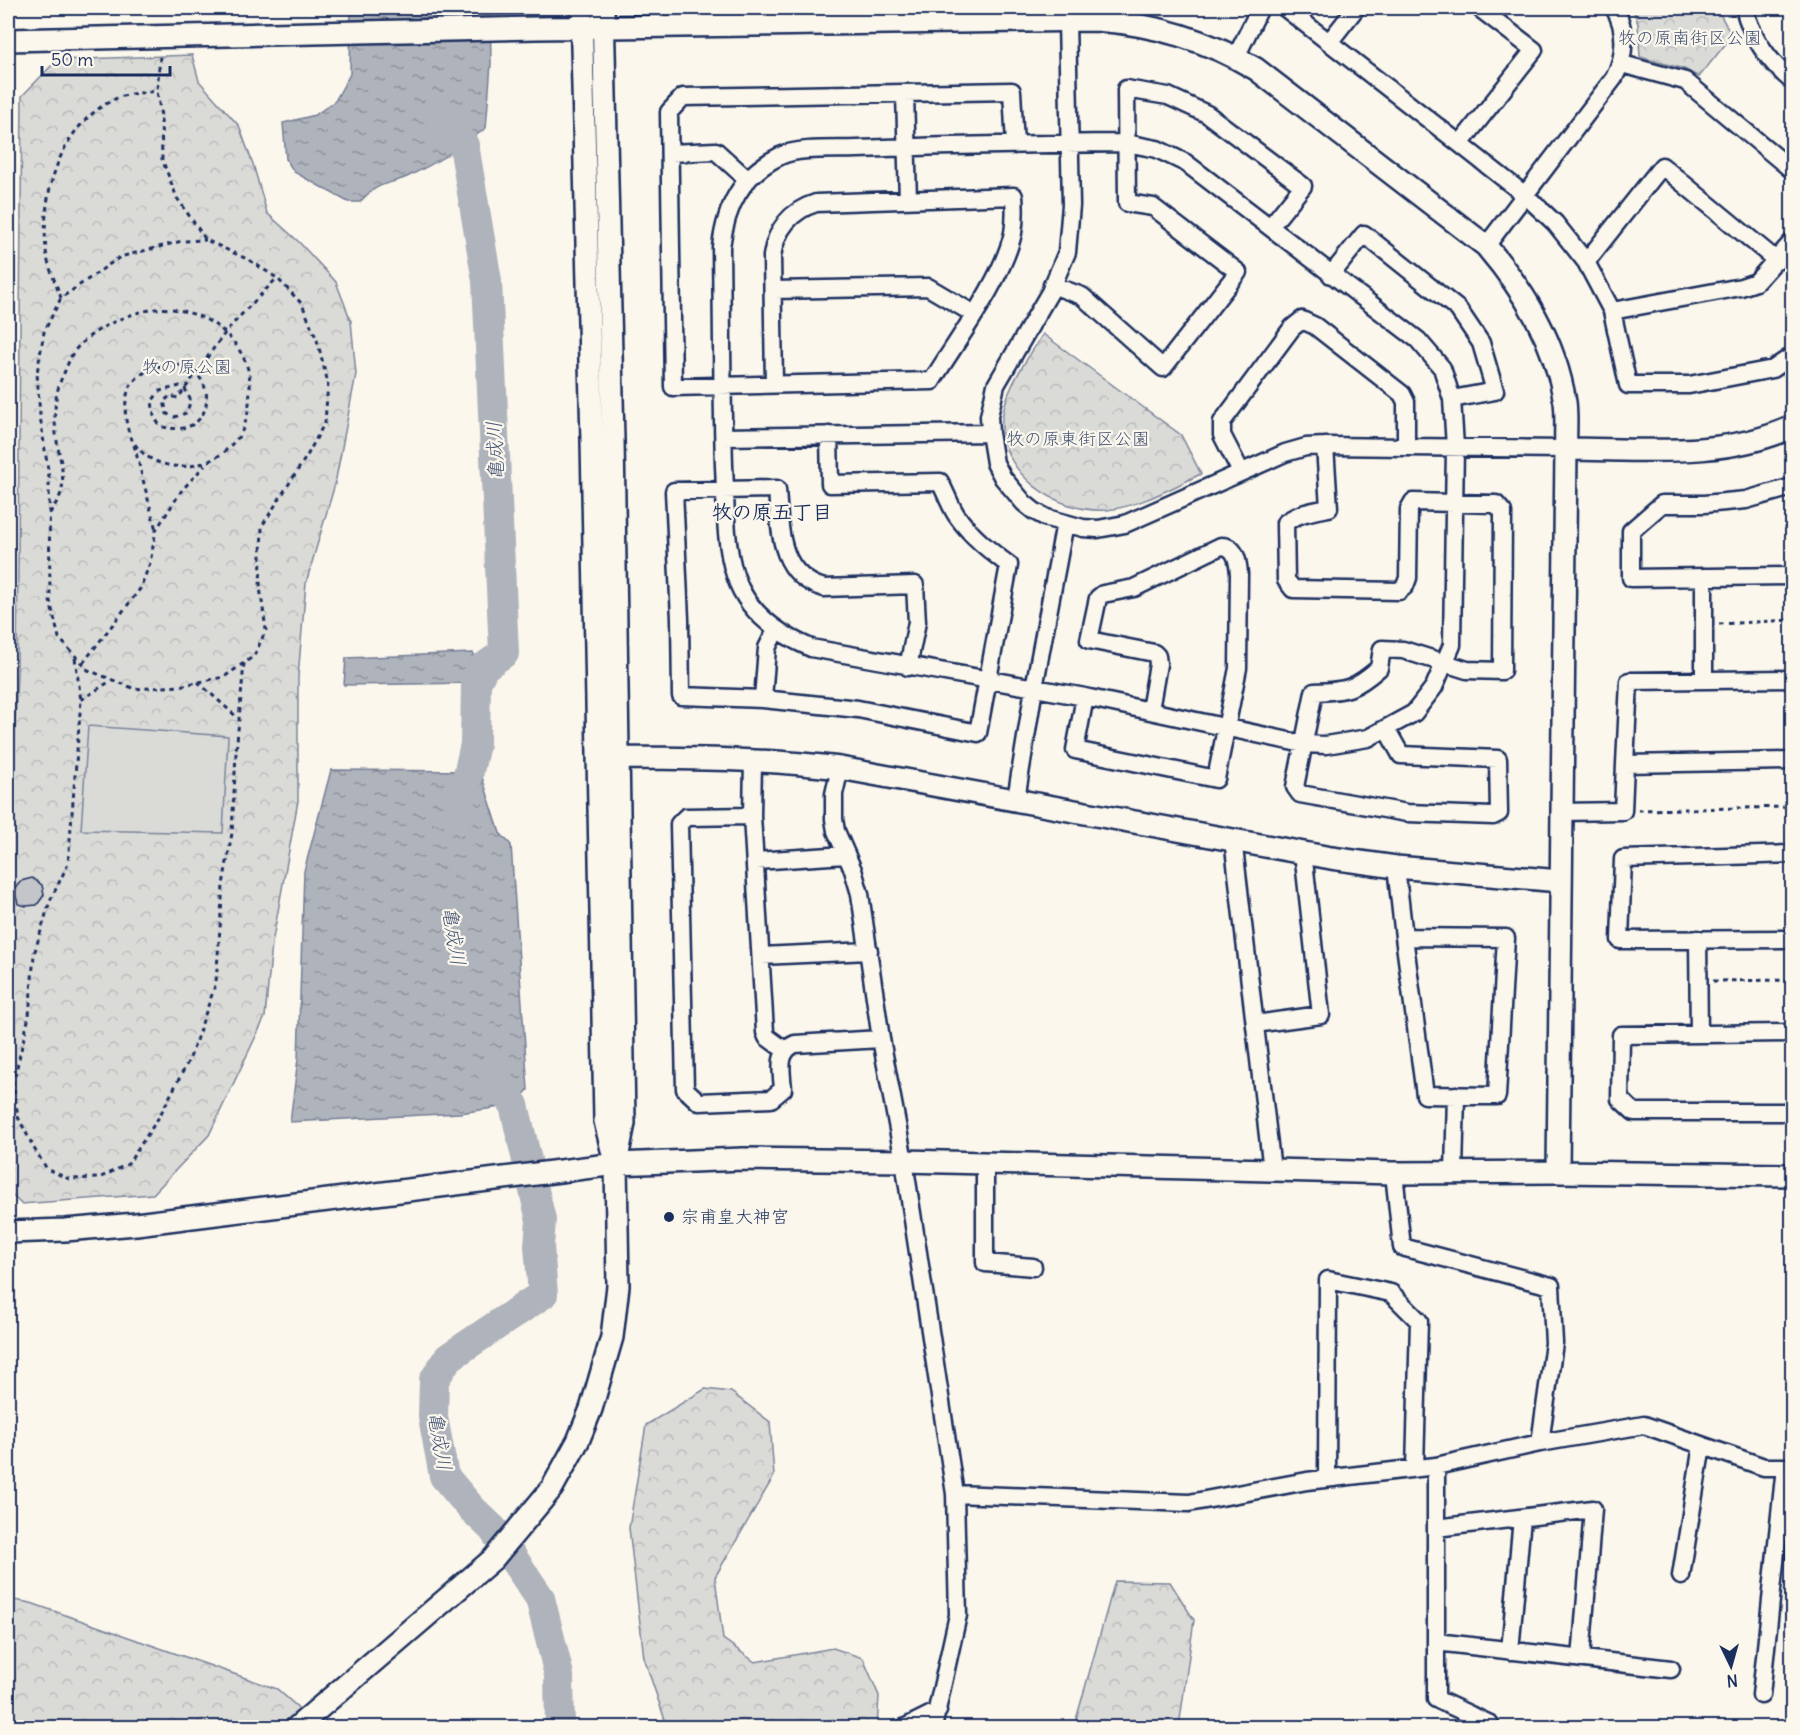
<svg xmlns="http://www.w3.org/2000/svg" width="1800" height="1735" viewBox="0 0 1800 1735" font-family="Delius,'Klee One',sans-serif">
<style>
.forest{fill:url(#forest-crowns);stroke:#7a849a;stroke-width:1.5}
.garden{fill:#dadad7;stroke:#7a849a;stroke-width:1.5}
.water{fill:url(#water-ripples);stroke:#747e96;stroke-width:1.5}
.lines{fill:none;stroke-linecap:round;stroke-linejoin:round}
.river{stroke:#afb3bb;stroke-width:30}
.building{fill:#c3c5c9;stroke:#1b2f5e;stroke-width:1.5}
.minor-casing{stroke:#1b2f5e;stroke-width:21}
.tertiary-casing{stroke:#1b2f5e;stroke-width:26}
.path{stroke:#1b2f5e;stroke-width:3;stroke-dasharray:4.5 4.5;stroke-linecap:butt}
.minor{stroke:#fbf7ec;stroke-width:16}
.tertiary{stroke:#fbf7ec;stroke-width:21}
.poi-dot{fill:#1b2f5e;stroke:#fbf7ec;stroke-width:2}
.labels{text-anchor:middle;stroke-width:4.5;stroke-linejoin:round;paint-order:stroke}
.park-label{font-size:18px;fill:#415176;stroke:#fbf7ec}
.poi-label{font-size:18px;fill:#1b2f5e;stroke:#fbf7ec;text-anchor:start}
.water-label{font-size:20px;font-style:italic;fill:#47577a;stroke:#fbf7ec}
.neighbourhood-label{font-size:20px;font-weight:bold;fill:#1b2f5e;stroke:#fbf7ec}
</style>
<defs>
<pattern id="forest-crowns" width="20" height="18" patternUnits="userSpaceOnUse" patternTransform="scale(1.5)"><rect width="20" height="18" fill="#dadad7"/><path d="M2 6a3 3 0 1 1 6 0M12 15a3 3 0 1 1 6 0" fill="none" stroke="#babbbb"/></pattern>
<pattern id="water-ripples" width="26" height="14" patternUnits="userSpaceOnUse" patternTransform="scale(1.5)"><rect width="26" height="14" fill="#afb3bb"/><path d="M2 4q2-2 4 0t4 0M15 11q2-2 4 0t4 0" fill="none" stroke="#8e929b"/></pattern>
</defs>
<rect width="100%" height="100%" fill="#fbf7ec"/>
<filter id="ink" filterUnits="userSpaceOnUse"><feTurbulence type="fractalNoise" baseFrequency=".0167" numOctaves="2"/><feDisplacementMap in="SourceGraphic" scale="12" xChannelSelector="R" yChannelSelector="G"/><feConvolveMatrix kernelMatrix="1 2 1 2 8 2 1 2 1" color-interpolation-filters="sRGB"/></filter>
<g filter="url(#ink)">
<path class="forest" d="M1633,8h87v6l12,22 -33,41 -15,-8 -44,-12 -2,-33z
M192,55l7,26 40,45 14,38 14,49 32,29 37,40 15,39 5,53 -21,110 -29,99 -8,94v124l-26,143 -7,73 -56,118 -56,59 -132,10 -13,-13v-289l9,-230 5,-576 35,-36z
M1043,334l138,101 20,39c-30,14 -60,32 -94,36 -49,4 -109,-37 -105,-90 3,-32 25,-60 41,-86z
M705,1389l26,3 39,30 4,54 -59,101 8,62 32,23 78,-14 30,10 16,38 -2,31 -208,1 -2,-2 -23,-68 -15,-130 17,-103z
M1115,1581l55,1 24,38 -15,107h-105z
M8,1599l23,4 246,86 43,38h-312z"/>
<path class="garden" d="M88,726l140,10 -5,97 -142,-3z"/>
<path class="water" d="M351,8h139l1,56 -5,64c-23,18 -50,35 -77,48 -22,10 -31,5 -49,26h-12l-54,-30 -8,-13 -3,-36 32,-8 20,-14 15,-27z
M473,653l11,14 -8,16 -132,2 2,-27z
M331,770l149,1 20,62 11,12 17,245 -14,15 -54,8 -170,9 8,-63 6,-188z"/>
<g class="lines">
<path class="river" d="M438,116l26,29 23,136 17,372 -20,14 -8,16 -1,61 -6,27 -12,38
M492,1072l22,33 27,115 -2,26 4,48 -95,64 -14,22 -1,37 11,59 27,32 22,21 47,69 19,77 1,53"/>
</g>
<path class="building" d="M32,878l10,7 2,10 -7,10 -11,1 -8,-2 -2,-8v-9l5,-6z"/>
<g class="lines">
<g class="minor-casing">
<path id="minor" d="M1285,8l175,136 65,51 30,28 31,39 26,49 16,74h61l84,-16 19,-13
M1744,8c8,30 24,53 48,73
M1067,21l4,184 -4,47 -17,40 -54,93 -7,31 1,17 5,30 8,15 21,25 10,8 13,7 36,10 15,1 27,-5 160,-71 21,-6 19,-1 241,3
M1330,41l26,-33
M1236,57l24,-49
M1622,64l63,17 107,89
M905,94l3,106
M1126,143l31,6 29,14 232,177 24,28 10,31 3,48 -3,198 -18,42 -20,26 -46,25 -42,7 -23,-1 -218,-47 -274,-49c-33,-14 -65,-37 -76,-73 -11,-32 -9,-76 -11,-109 -2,-73 -2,-146 -3,-219 5,-41 20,-72 59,-91 19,-9 55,-6 77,-7 90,-4 180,-5 269,-6z
M1460,144l74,-94 -55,-42
M670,153l46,-2 32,29
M1486,246l128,-168c12,-22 13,-49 0,-70
M1586,262l76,-96 115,95
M1331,275l33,-41 94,75 23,34 14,48 -43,8
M1052,285l30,11 81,72 75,-96 -85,-65 -26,-4 -1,-114 42,7 39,18 96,72 -33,41
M773,290l155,-3 46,27
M1612,311l129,-24 15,-5 36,-40
M774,384l-2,-128c4,-26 18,-45 44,-53l198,-7c1,13 1,25 -1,37 -10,46 -56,107 -81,148l-259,6 -4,-275 14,-15 329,-6 3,54
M829,435l1,49 110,-2c6,11 10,24 17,34 14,20 33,35 52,49l-31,168 -120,-24 -95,-10 -82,-3 -1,-77 -6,-128 103,-2c3,39 1,86 47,99l91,-3 2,37 -9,45
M724,437l266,-4
M1325,446l4,62c-16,3 -31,5 -44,15l1,57 7,9 106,2 6,-5 3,-8 1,-69 4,-7 83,2 7,8 -1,159 -35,-1 -64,-20 -21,-1 -3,19c-24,21 -32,23 -65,24l-19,95 5,7 107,19 86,3 6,-3 -1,-54 -97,-4 -14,-25
M1241,472l-19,-37v-13l70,-94 10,-8 13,6 87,68 4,8v44
M1792,487l-46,13 -42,4h-42l-31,27v47l161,-2
M1704,679v-102
M1792,679l-163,2 -4,83 167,-3
M1085,697l-10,53 141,29 22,-111 1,-94c-1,-13 -3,-28 -18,-28l-87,42 -31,6 -5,4 -9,42 65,13 3,3 1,8 -8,46
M763,699l4,-51 9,-18
M753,760l-1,56 13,216 2,5 19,14
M840,768l-6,26v25l2,12 17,39 7,24 21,145 23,122 51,333 3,121 -25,113
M1016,799l18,-111 31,-165
M1561,812l62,-1 2,-47
M752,816l-66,1 -7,7 6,265 14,13 72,-3 12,-10c-1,-16 -7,-37 12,-45l86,-5
M1233,839l39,331
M1792,854l-169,5 -3,81 172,-1
M756,861l89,-6
M1396,867l8,70
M1404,937l102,1 -9,158 -72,-1z
M1698,939l1,95
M761,956l108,-5
M1255,1024l66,-9 -18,-163
M1792,1033l-171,2 -1,64 14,13h158
M985,1163v100l48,4
M1454,1172l2,-77
M1394,1173l8,74 149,39 3,57 -14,100
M1436,1466v233l54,25v4
M1327,1478l1,-198 63,13 28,28 -4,147
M955,1494l234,9 118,-22 129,-15 104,-23 104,-18 120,42h28
M1436,1528l157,-19 -12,150
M1681,1576l21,-131
M1436,1642l235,27
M1510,1651l12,-133
M1761,1695l24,-228
M904,1728l34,-17"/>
</g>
<g class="tertiary-casing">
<path id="tertiary" d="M581,8l11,432 13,681 9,37
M8,40l529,-12 559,-8c57,4 110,19 160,49l230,177c39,46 69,95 79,156 2,15 0,31 1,47l-8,723
M1566,449c74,0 157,10 226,-22
M617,758c75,0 148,1 223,10l491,90 65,9 164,14
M8,1232l57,-2 71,-6 480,-60 127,-5 161,2 490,12 164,-1 234,3
M296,1728l197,-169 59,-71 26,-47 13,-32 21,-72 6,-51 -2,-122 8,-41 -11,-683 -10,-432"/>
</g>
<path class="path" d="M160,57l-3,34 4,25 1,43 15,39 29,42 43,20 28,18 25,26 15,36 11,43 -3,39 -17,32 -46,72 -2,61 6,43 -12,26 -30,21 -45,9 -44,3 -47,-19 -29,-32 -9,-37 -1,-124 -9,-61 -3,-43 7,-41 17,-34 59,-41 62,-16 24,-1
M61,298c-5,-15 -14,-33 -15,-48 -5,-56 13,-123 67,-150 12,-7 31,-7 44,-9
M134,445l22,85
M50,513c4,-7 11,-16 12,-24 2,-13 -1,-28 -4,-41 -4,-25 -6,-51 6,-75 3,-6 5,-14 9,-20 16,-23 56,-41 83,-44 25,-3 58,10 74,29 11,12 19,27 20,44 0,17 -1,33 -8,49 -2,5 -7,10 -11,14 -22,26 -70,30 -93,3 -11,-12 -14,-31 -12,-47 2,-20 16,-30 35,-35 60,-13 62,79 -1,60l-6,-10 -2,-15 8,-10 20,-5 5,3 6,12 -5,12 -11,4 -8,-3 -3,-13 6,-5 8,2c16,-21 31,-44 47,-65 16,-19 35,-37 52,-55
M1719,624l73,-4
M75,658l6,42 -13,164 -18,37 -16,53 -5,62 -16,68 5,33 17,33 12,19 22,10 30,-1 29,-14 31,-47 31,-59 26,-75 7,-98 9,-52 4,-80 8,-90
M83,663l57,-74 10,-26 6,-33 26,-40 23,-25
M198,682l41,37
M81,700l31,-20
M1638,810l154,-3
M1713,981l79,-1"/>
<use href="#minor" class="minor"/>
<use href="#tertiary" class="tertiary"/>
</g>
</g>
<circle class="poi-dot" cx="669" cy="1217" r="6"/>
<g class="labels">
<g class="park-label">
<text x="1690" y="44">牧の原南街区公園</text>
<text x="187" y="373">牧の原公園</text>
<text x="1078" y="445">牧の原東街区公園</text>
</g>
<g class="poi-label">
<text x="681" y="1223">宗甫皇大神宮</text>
</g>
<g class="water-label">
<text transform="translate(495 451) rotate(-93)" y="7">亀成川</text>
<text transform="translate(454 936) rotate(81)" y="7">亀成川</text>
<text transform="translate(440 1441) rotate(80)" y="7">亀成川</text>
</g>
<g class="neighbourhood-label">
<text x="772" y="519">牧の原五丁目</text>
</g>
</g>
<rect width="1800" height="1735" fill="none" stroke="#fbf7ec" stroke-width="30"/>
<rect x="15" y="15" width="1770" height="1705" fill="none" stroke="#1b2f5e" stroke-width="2" filter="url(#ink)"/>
<g transform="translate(1731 1666) rotate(175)" stroke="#fbf7ec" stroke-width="4.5" paint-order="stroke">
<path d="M0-4.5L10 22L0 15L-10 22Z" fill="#1b2f5e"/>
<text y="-9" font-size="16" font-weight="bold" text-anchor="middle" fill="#1b2f5e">N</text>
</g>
<path d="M42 66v9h128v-9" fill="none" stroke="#1b2f5e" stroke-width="3"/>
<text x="51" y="66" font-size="18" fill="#1b2f5e" stroke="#fbf7ec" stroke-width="4.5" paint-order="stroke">50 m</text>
</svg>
